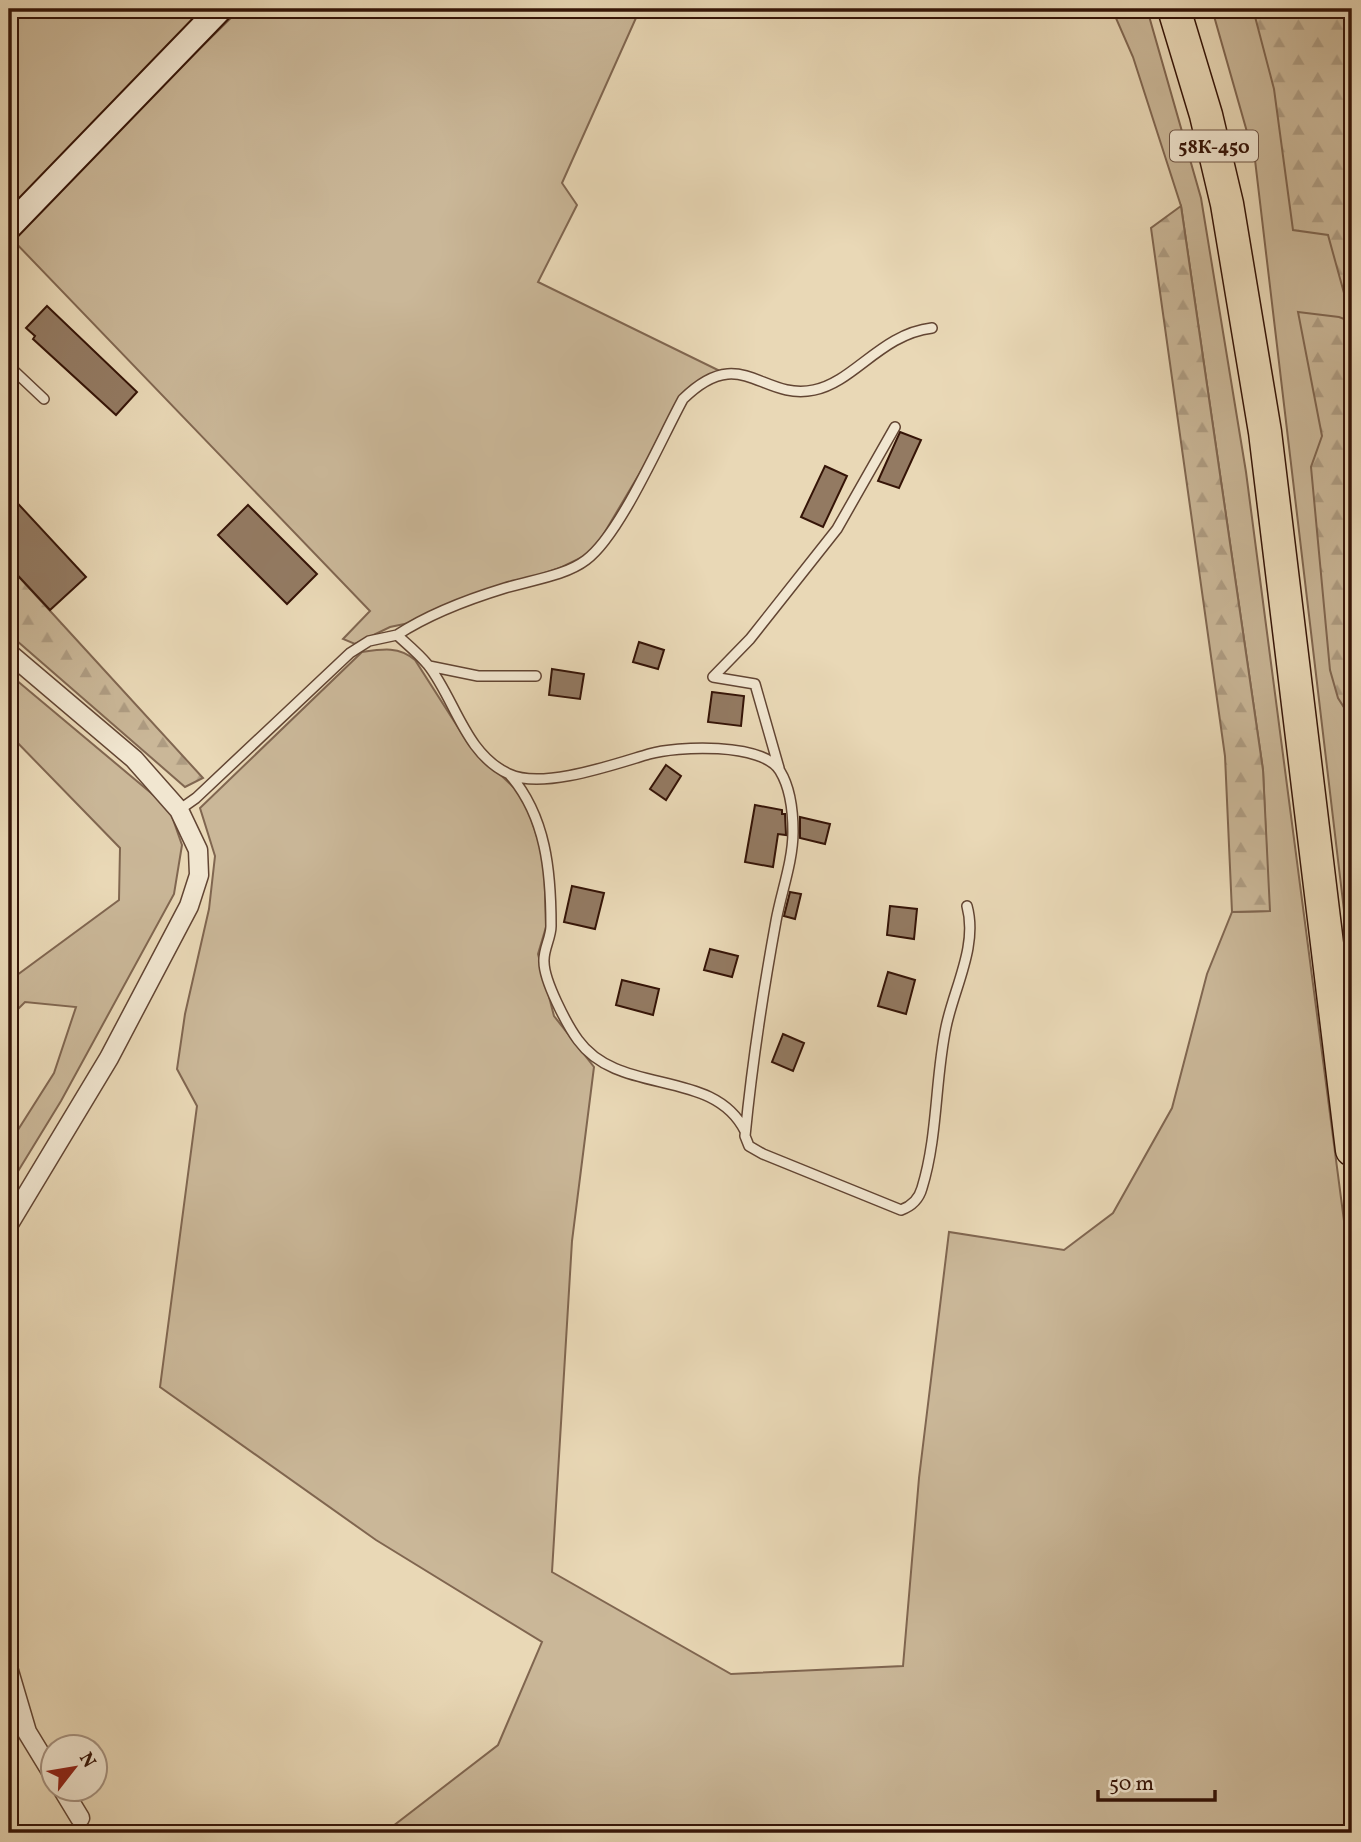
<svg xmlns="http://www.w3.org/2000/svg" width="1361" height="1842" viewBox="0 0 1361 1842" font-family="Vollkorn,serif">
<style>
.grass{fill:#cab798;stroke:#806650;stroke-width:2}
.forest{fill:url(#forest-firs);stroke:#806650;stroke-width:2}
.building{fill:#937a62;stroke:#351407;stroke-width:2}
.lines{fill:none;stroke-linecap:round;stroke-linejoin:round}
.lane-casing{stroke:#624533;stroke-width:12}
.street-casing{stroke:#624533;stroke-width:21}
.secondary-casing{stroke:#351407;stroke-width:28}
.highway-casing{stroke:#351407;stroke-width:35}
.lane{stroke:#f1e6d0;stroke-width:9}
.street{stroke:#f1e6d0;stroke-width:18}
.secondary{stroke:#f1e6d0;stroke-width:24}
.highway{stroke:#e9d8b6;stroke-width:32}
.labels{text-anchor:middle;stroke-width:7;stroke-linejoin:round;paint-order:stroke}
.shield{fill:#f1e6d0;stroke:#6d5343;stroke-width:2}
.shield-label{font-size:19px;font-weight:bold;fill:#351407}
</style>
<defs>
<pattern id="forest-firs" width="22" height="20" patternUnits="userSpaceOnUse" patternTransform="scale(1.75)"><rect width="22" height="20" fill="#cab798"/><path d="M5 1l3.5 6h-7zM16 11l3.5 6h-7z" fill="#ae9c82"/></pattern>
</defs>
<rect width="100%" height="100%" fill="#e9d8b6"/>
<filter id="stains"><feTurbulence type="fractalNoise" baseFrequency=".00286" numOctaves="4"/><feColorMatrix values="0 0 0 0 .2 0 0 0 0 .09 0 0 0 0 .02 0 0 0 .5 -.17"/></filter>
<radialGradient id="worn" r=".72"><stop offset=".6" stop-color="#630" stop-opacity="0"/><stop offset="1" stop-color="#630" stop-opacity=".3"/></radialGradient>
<path class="grass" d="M9,9h196l-196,209z
M240,9h400l-78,174 15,22 -39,77 184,90 -30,13 -99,167 -31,15 -84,29 -64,26 -24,5 -35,17 -12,-5 27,-28 -361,-375z
M1112,9h35l54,189 45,274 106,810v551h-968l114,-88 44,-103 -166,-102 -216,-153 37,-281 -20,-37 8,-55 24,-105 6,-53 -15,-48 162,-156c20,-3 37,-6 53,8l55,86 54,51 20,61 2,69 -8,27 16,62 40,51 -22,174 -20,331 179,102 172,-8 16,-188 30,-246 115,18 49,-37 59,-105 35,-134 25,-62 37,-1 -6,-141 -82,-564 -48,-149z
M1212,9h140v969l-97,-818z
M9,674l160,134 13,37 -8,49 -113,207 -52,85v-42l45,-71 22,-66 -51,-5 -16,16v-37l110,-81 1,-52 -111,-114z"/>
<path class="forest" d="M1253,9h99v286l-8,-2 -16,-58 -35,-5 -19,-141z
M1181,206l82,564 7,141 -38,1 -7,-156 -74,-528z
M1298,312l41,5 13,5v398l-14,-22 -8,-28 -19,-203 11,-31z
M9,566l194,212 -18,9 -176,-153z"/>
<path class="building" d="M47,306l90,86 -21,23 -83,-76 2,-3 -9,-8z
M900,432l21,8 -22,48 -21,-7z
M825,466l22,10 -24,51 -22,-10z
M9,494l77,83 -36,33 -41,-44z
M248,505l69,69 -30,30 -69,-69z
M639,642l25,8 -6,19 -25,-7z
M552,669l32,5 -4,25 -31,-4z
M712,692l32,4 -3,30 -33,-4z
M666,765l15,11 -15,24 -16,-11z
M755,805l27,5v4h3l1,21 -8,-1 -5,33 -28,-5z
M800,817l30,7 -5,20 -25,-6z
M572,886l32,7 -9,36 -31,-7z
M790,892l11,2 -6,25 -11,-3z
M890,906l27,3 -3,30 -27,-4z
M710,949l28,7 -6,21 -28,-7z
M888,972l27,8 -9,34 -28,-8z
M622,980l37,9 -6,26 -37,-10z
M783,1034l21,9 -11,28 -21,-9z"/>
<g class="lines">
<g class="lane-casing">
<path id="lane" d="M9,366l35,33
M397,635c32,-21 72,-36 108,-47 26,-8 60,-12 81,-28 34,-25 75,-121 97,-161 58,-57 78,2 131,-9 40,-8 67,-56 118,-62
M429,666l49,10h58
M779,768l-24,-84 -42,-7 37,-38 87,-110 58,-102
M510,775c36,42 41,96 41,151 0,12 -8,24 -7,36 0,19 23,63 34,78 41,57 135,27 167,91
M179,810l17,-12 154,-145 19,-12 28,-6c11,10 22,19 31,30 27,34 37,89 81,109 33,16 106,-10 140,-20 27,-8 114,-12 131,17 11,18 13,41 13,61 0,29 -12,61 -17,89 -13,71 -24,143 -31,215l4,10 14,8 138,56c11,-4 18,-11 21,-22 16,-52 13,-109 24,-161 8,-39 32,-81 21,-121"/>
</g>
<g class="street-casing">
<path id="street" d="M9,653l125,106 45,51 19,40 1,25 -10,31 -80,152 -100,166
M9,1671l18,61 25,41
M63,1790l17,28"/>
</g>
<g class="secondary-casing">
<path id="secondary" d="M9,227l211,-218"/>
</g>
<g class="highway-casing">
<path id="highway" d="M1174,9l32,106 21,89 38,228 87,718"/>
</g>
<use href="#lane" class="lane"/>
<use href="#street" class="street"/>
<use href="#secondary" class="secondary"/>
<use href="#highway" class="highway"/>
</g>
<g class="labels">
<rect class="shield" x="1170" y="130.5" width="88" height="31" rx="5"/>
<g class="shield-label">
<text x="1214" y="153">58К-450</text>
</g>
</g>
<rect width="1361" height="1842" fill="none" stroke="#e9d8b6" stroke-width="35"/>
<rect x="10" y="10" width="1340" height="1821" fill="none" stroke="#351407" stroke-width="3.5"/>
<rect x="18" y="18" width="1326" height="1807" fill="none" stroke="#351407" stroke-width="2"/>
<g transform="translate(74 1768) rotate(59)"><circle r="33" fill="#f1e6d0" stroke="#a69280" stroke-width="2"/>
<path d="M0-5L12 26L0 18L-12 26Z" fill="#8f2418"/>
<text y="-10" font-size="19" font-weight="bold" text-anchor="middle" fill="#351407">N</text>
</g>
<path d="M1098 1790v10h117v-10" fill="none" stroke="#351407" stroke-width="3.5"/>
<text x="1109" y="1790" font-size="21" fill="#351407" stroke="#f1e6d0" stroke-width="5" paint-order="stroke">50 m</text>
<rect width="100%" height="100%" filter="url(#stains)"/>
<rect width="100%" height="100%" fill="url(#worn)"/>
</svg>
